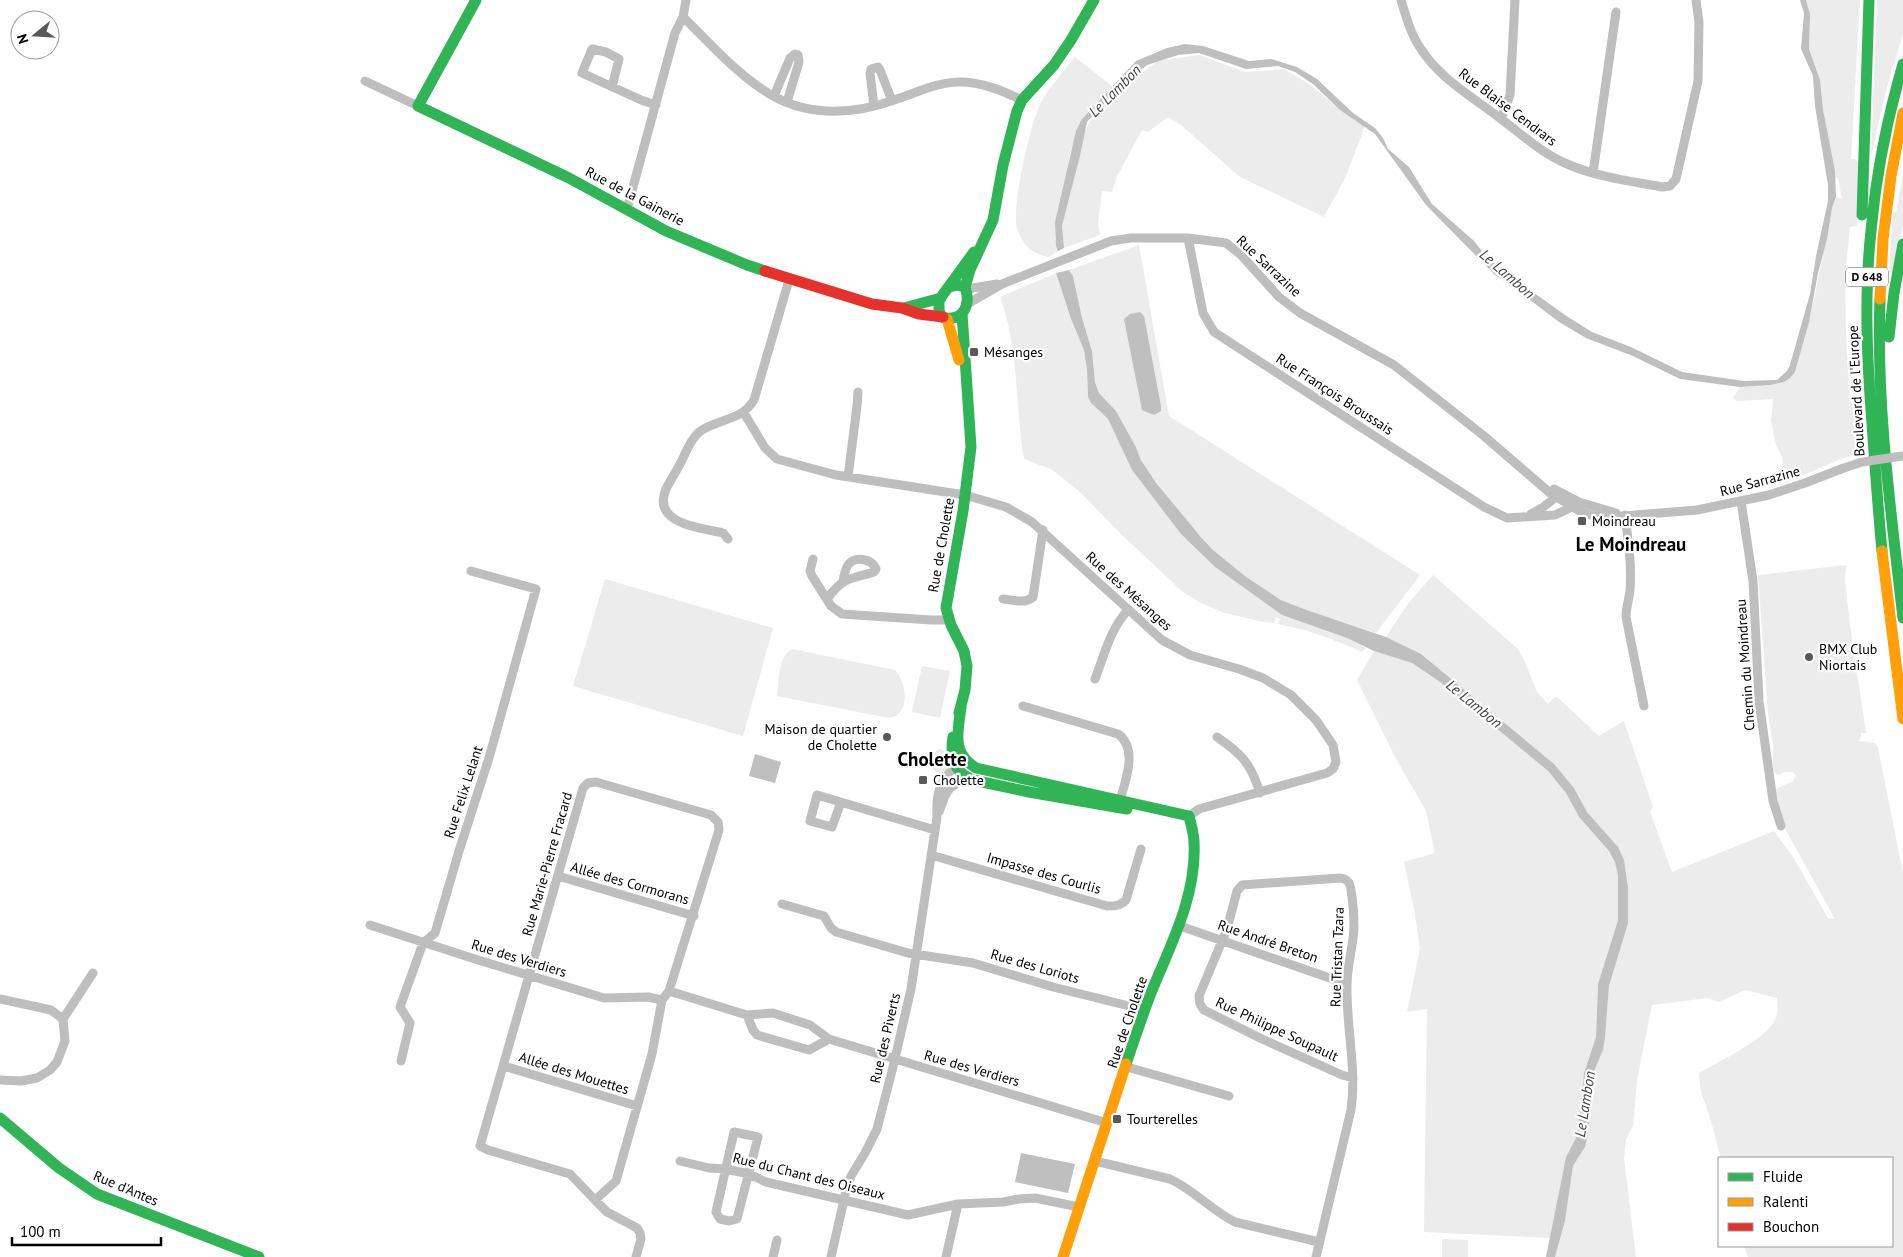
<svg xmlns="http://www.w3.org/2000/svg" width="1903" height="1257" viewBox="0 0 1903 1257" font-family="'PT Sans',sans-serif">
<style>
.green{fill:#ececec}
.water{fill:#bfbfbf}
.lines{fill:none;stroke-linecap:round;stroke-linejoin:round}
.street{stroke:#bebebe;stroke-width:9}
.fast{stroke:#30b455;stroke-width:11}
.slow{stroke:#ff9f0a;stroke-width:11}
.jam{stroke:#e5322d;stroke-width:11}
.street-bridge{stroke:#bebebe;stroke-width:9}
.poi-dot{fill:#595959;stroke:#fff;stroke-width:2}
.labels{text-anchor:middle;stroke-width:4.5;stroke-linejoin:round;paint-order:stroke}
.shield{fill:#fff;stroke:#4c4c4c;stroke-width:1}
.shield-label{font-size:12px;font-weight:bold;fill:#000}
.street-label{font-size:14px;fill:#000;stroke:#fff}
.poi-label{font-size:14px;fill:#000;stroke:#fff;text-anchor:start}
.water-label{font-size:15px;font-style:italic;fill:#444;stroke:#fff}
.district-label{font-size:19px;font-weight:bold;fill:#000;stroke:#fff}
</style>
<rect width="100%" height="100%" fill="#fff"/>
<path class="green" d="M1806,0h54l-9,159h4l4,5 -2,62 -7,1c-1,13 -3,26 -4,39 -2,45 1,91 4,136l8,5 6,46 -23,6 -56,24 -3,-26 -6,-13 -5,-23 2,-22 -36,2 -4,-3 7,-11 30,-2 25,-13 19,-72 18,-92 4,-11 6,2 -4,-20 -3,-2 -12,-68 -3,-29 -11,-31 1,-35z
M1877,0h26v34l-16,53 -16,69z
M1199,55l46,17 39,-3 27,16 29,25 25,16 -19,50 -22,41 -84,-40 -59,-52 -13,-8 -20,15 -6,-2 -25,46 -5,16 -10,-1 -4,31 2,13 -36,13 -2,-22 18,-70 4,-22 5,-12 27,-30 42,-31z
M1075,57l37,29 -30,33 -12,34 -5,32 -10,37 1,24 2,5 -9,6c-18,-4 -26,-11 -32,-29 -6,-19 13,-102 22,-121 6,-15 25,-36 36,-50z
M1903,175v49l-9,49 -5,-1 4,-60h3z
M1139,245l30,171 251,159 -44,58 -72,-24 -23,-9 -36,-24 -32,-26 -42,-47 -30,-43 -5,-13 -20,-36 -17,-18 -4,-11 -3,-31 -10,-33 -9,-42 -4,-6z
M1056,273l15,46 13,31 3,20 1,27 3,6 17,16 24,51 49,64 34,33 67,48 65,23 19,10 -4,4c-28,-13 -54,-22 -84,-28l2,-5 -4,-2 -2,6 -11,-1 -38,-9 -24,-10 -18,-11 -61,-57 -43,-44 -28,-22 -27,-10c-9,-54 -5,-111 -24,-162z
M1846,565l-1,14 5,46 16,108h-5v4l-3,4 17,2 3,5 25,125v384h-155l-4,-11h148v-88h-171l-11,-40 -10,-30 -1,-15c19,-12 74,-35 78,-59 1,-5 0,-11 0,-16l-32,-8 -26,12 -11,-4 -56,7 -15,75 -4,46 -7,13 -2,20 12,98h-81l10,-36 8,-55 12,-19 3,-12 4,-59 11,-26 2,-12 4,-52 18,-63 -10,-76 -30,-35 -13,-24 -75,-70 -78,-64 -35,-17 21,-32 26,-30 85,74 6,11 13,32 11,12 8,-8 43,40 25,-15 29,86 -3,5 22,60 102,-41 19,26 35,61 7,1 -51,-92 -10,-37 19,-9 3,-6 -4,-3h-8l-4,3 -4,-1 -3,-4v-26l-5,-30 -10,-139z
M605,579l168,49 -30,108 -170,-50z
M792,649l103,21c11,11 17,45 -6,48l-112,-22c2,-15 1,-40 15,-47z
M1374,651l38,12 31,21 105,87 18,22 13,24 30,34 6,11 3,14v44l-20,64 -2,53 -12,36 -7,63 -11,21 -15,81 -127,-6 3,-223 -20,3 13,-63 -6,-40 -10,-47 31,-9 -9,-42 -31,-54 -38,-77z
M922,666l28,5 -10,47 -28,-6z
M939,749l6,2 3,10 -2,10 -5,3c-14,-4 -13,-19 -2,-25z
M1442,1239l26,1v17h-26z"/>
<path class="water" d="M1800,0h6l4,14 -1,35 11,31 3,29 12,62 1,26 -4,11 -5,31 -9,34 -9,49 -14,50 -5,6 -6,4 -14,3 -30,2 -60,-8 -47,-23 -47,-18 -27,-16 -33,-25 1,-2 -32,-20 -69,-70 -51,-71 -35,-24 -27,-26 -18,-12 -17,-6 -32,3 -47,-16 -21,2 -31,10 -30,25 -30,32 -7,34 -18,70 2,22 -6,3 -2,-5 -1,-24 21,-91 6,-12 54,-58 31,-13 18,-4 18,2 46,15 22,-2 26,8 20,12 36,34 22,15 8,10 5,11 21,18 23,37 42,37 12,15 27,22 55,39 24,15 39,15 51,25 62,9 33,-1 10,-9 3,-6 20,-71 6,-38 12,-55v-16l-13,-79 -2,-30 -12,-27 3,-36z
M1069,270l4,6 9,42 10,33 3,31 4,11 17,18 20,36 5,13 16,24 43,52 13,14 32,26 36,24 23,9 82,28 35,17 133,110 20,24 13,24 31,35 6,13 4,28v35l-19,63 -4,52 -2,12 -11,26 -4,59 -3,12 -12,19 -8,55 -10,36h-9l20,-100 11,-21 7,-63 12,-36 2,-53 20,-64v-44l-3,-14 -6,-11 -30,-34 -13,-24 -18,-22 -105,-87 -31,-21 -38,-12 -27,-13 -65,-23 -67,-48 -34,-33 -49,-64 -24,-51 -17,-16 -3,-6 -1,-27 -3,-20 -13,-31 -15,-46z
M1140,312l4,4 17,90v5l-7,4 -12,-5 -18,-91 6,-5z
M755,754l26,8 -6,21 -26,-7z
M1021,1153l54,11 -7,29 -53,-11z"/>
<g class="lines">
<path class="street" d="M1401,0c5,17 10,35 20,49 20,31 52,48 80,70 22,16 40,34 66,45 30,13 63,17 95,23l8,-1 6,-7 22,-98 1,-59 -3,-22
M683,17c28,27 58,62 92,80 37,20 81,17 119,3 22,-7 43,-18 66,-18 22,0 43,9 62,18
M365,81l53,25
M612,87l7,-28 -13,-7 -14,-3 -10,24 59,27 15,5
M774,96l16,-38 5,-4 3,1 1,7 -12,40
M874,106l-4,-33 1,-4 7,-2 2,3 12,31
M1501,119l9,-24 5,-95
M1593,173l23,-161
M627,209l48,-176 8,-16 3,-17
M1188,238l15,75 11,19 270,175 23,11 48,-3 17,-8 -4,-4
M967,289l30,-5
M969,303l33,-19 109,-43 20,-3h57l38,5 15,12 38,42 21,16 94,52 90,71 66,57 31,19 13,4 17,1 86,-7 72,-15 36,-12 36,-14
M744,413l21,35 12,11 59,16 129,20 41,12 26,15 130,118 28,15 49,14 24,9 28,17 25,25 17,25 3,17 -3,7 -6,4 -128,36 -10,7
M848,477l9,-71 1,-14
M1554,489l25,13 37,11
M1741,501l12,80 6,120 14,100 8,25
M1531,514l11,-6 14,-11 4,1
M1625,515c3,25 7,50 5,75 -1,10 -4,17 -4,27l18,89
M728,539l-5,-6c-20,-5 -72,-8 -57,-44 4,-8 9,-16 13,-23 6,-11 12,-29 23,-36 19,-12 39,-9 52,-30l35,-120
M813,559l-3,12 2,5 19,30 11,8 89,6h17
M827,599c17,-23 22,-19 47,-27l2,-3c-4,-10 -21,-14 -28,-4 -3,5 -4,10 -5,16
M1003,599c10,1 22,5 30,-2l10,-67
M1095,679c9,-23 15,-50 33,-69
M1023,706l95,28c20,14 8,46 2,66
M1217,737c25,17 34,27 43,56
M841,802l-9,25 -22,-6 7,-26 118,35
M939,812c7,-19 8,-28 30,-33
M931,855l176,51c8,0 13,0 19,-6l15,-51
M558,876l136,40
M782,904l42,12 7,12 5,4 72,21 65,10 80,24 92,23
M370,925l108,35 126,38 44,-1 14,3
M1180,926l167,58
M669,991l78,24 26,-2 37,12 19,14 278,84
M0,999l51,11 12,9
M747,1015l6,15 4,5 52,15 20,-11
M401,1061l9,-38 -10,-16 23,-64 12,-10 24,-82 30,-93 47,-169 -65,-18
M504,1066l133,40
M1127,1067l102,29
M0,1080l21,1 16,-3 13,-8 7,-8 8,-21 -2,-22 30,-46
M734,1132l24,5 -21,82 -8,2 -9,-2 -4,-7z
M680,1161l29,7 17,1 23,5 17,8 142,33 50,-11 45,-2 16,-3 16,-1 44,9
M1095,1161l75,18c24,11 41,31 65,43l84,20
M595,1200l-25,-26 -82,-24 -8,-4 103,-358 5,-5 8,-1 115,33 7,7 1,8 -50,161 -7,9 -10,54 -36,127 -21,19 12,12 30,16 3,5 1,6 -5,18
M773,1257l4,-17
M831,1257l15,-66 5,-15 14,-23 12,-24 16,-62 18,-78 26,-172c-1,-21 1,-35 18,-50
M946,1257l12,-53
M1316,1257l35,-147c6,-42 -5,-83 -4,-125 0,-19 6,-38 7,-57 0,-12 -1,-26 -3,-38 -1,-7 -3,-11 -11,-12l-98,7 -5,6 -10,38 -28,67 1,8 4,6 58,29 80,36 11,3"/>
<path class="fast" d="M476,0l-58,106 151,72 97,53 81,34 18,6
M1862,215l7,-215
M949,287l9,-2 7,2c6,17 -1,36 -23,30l-3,-6v-11l35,-48
M965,287l5,-17 23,-50 10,-55 14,-54 5,-11 32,-35 17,-25 23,-40
M1880,299c-4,106 11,213 23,319
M904,308l37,-10
M1889,337l5,-44 9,-49
M1882,551c-4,-42 -7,-85 -10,-128 -5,-64 -8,-128 -1,-192 5,-57 16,-112 32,-167
M961,707c-3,25 -10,46 15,61l213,48c2,9 5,18 5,26 3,52 -22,100 -41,146 -10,25 -18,50 -27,76
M959,713l6,-23 2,-24 -3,-15 -13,-26 -5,-17 17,-97 8,-64 -9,-134
M953,737c-3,20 0,35 20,43l56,12 98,17
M0,1118l59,50 38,26 162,63"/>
<path class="slow" d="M1880,299l3,-60 8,-63 12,-63
M947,319l12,41
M1882,551l21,168
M1063,1257l63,-193"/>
<path class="jam" d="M765,271l107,33 30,4 17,6 24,3"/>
<path class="street-bridge" d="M1841,469l21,-7 40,-6"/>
</g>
<g class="poi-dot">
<rect x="969" y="347" width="10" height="10" rx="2.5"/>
<rect x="1577" y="516" width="10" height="10" rx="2.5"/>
<circle cx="1809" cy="657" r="5"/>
<circle cx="887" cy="737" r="5"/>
<rect x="918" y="775" width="10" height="10" rx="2.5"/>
<rect x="1112" y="1114" width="10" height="10" rx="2.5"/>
</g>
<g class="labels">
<rect class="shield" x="1846" y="267.5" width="42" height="19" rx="4"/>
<g class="shield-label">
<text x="1867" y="281">D 648</text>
</g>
<g class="street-label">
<text transform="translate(1508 107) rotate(37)" y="5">Rue Blaise Cendrars</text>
<text transform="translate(635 196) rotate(28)" y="5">Rue de la Gainerie</text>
<text transform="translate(1269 266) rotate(43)" y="5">Rue Sarrazine</text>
<text transform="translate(1856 391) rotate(-93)" y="5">Boulevard de l'Europe</text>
<text transform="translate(1335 394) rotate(33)" y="5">Rue François Broussais</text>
<text transform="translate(1760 481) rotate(-15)" y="5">Rue Sarrazine</text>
<text transform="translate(941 545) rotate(-80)" y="5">Rue de Cholette</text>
<text transform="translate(1129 591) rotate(42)" y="5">Rue des Mésanges</text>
<text transform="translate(1745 665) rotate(-94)" y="5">Chemin du Moindreau</text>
<text transform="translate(463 792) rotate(-72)" y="5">Rue Felix Lelant</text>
<text transform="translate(547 864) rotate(-74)" y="5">Rue Marie-Pierre Fracard</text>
<text transform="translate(1044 873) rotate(16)" y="5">Impasse des Courlis</text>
<text transform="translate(630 883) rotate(16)" y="5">Allée des Cormorans</text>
<text transform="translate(1268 941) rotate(19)" y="5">Rue André Breton</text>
<text transform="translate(1337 957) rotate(-88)" y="5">Rue Tristan Tzara</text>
<text transform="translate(519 958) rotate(17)" y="5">Rue des Verdiers</text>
<text transform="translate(1035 966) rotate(16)" y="5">Rue des Loriots</text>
<text transform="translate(1127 1022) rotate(-71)" y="5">Rue de Cholette</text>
<text transform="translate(1277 1029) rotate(25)" y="5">Rue Philippe Soupault</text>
<text transform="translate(885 1038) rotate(-77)" y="5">Rue des Piverts</text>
<text transform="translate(972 1068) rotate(16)" y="5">Rue des Verdiers</text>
<text transform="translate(574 1073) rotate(17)" y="5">Allée des Mouettes</text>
<text transform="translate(809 1176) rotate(14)" y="5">Rue du Chant des Oiseaux</text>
<text transform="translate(126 1188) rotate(23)" y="5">Rue d'Antes</text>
</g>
<g class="poi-label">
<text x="984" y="357">Mésanges</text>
<text x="1592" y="526">Moindreau</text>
<text x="1819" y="654">BMX Club<tspan x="1819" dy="16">Niortais</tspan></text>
<text x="877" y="734" text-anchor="end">Maison de quartier<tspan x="877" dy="16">de Cholette</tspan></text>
<text x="933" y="785">Cholette</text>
<text x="1127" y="1124">Tourterelles</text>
</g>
<g class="water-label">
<text transform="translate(1115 91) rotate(-45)" y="5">Le Lambon</text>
<text transform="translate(1507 274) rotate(41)" y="5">Le Lambon</text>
<text transform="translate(1474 704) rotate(39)" y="5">Le Lambon</text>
<text transform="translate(1585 1104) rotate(-81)" y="5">Le Lambon</text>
</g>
<g class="district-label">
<text x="1631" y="551">Le Moindreau</text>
<text x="932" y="766">Cholette</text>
</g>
</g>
<rect x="1718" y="1157" width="175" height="90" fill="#ffffff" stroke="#999999"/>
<rect x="1728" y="1173" width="25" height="8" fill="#30b455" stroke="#999999"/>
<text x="1763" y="1182" font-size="15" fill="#000000">Fluide</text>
<rect x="1728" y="1198" width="25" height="8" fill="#ff9f0a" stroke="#999999"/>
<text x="1763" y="1207" font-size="15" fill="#000000">Ralenti</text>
<rect x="1728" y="1223" width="25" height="8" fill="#e5322d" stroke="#999999"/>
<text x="1763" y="1232" font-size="15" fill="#000000">Bouchon</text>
<g transform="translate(35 35) rotate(252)"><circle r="24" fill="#ffffff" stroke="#999999"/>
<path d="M0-4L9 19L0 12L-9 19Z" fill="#595959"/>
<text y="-8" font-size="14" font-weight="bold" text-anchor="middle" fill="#000000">N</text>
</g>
<path d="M12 1237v8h149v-8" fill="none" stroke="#000000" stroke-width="2.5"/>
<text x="20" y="1237" font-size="15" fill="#000000" stroke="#ffffff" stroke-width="4" paint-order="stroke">100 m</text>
</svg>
